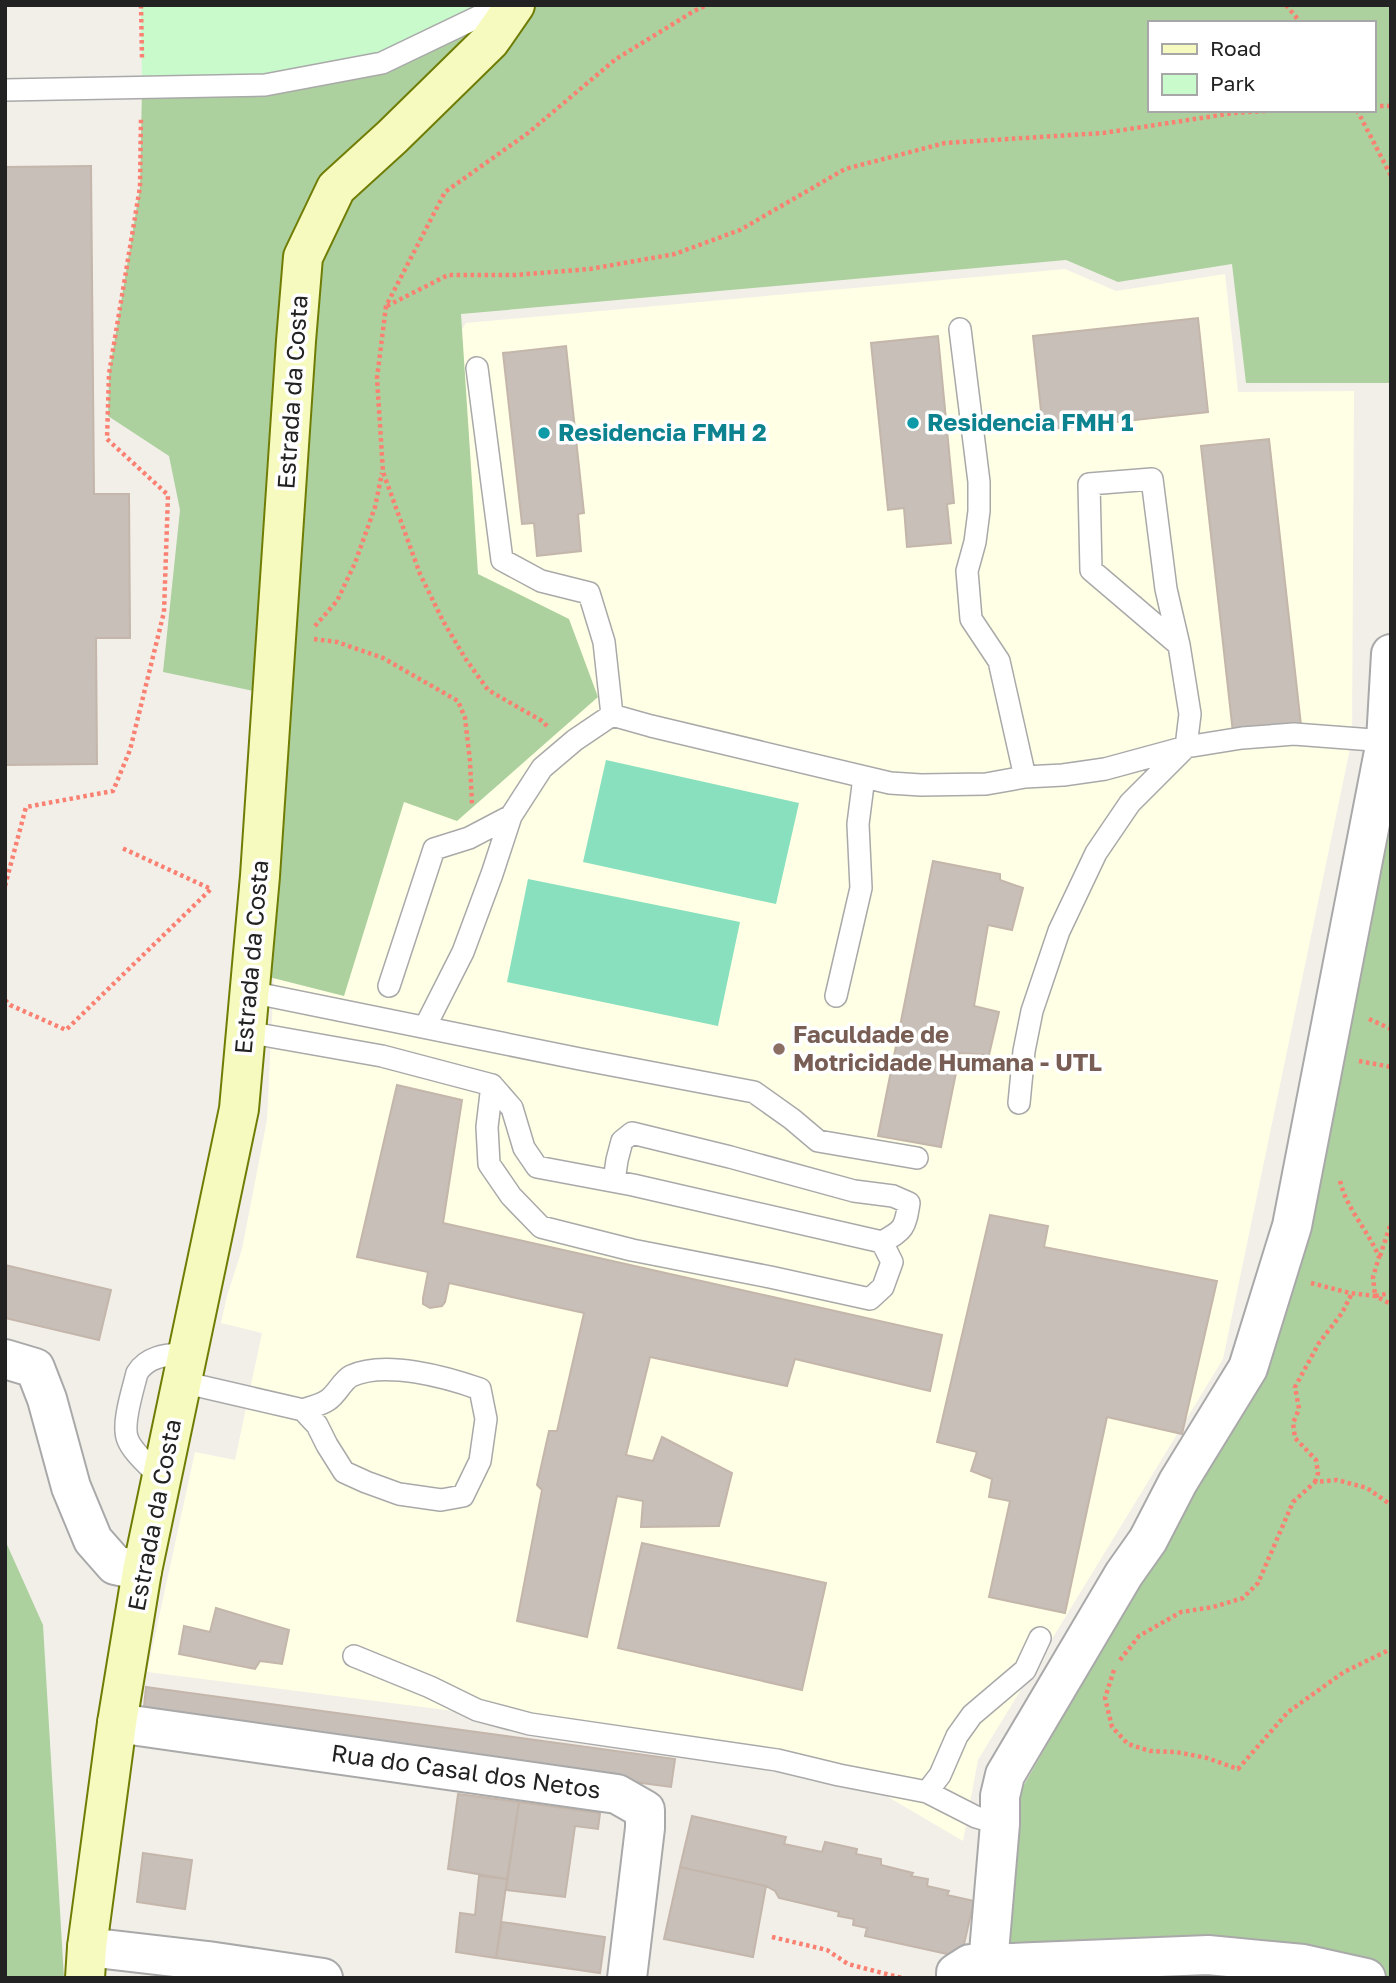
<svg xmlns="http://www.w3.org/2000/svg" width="1396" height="1983" viewBox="0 0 1396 1983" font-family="'Golos Text',sans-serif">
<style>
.education{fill:#ffffe5}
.forest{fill:#add19e;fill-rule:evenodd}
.park{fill:#c8facc}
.pitch{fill:#88e0be}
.building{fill:#c7bfb8;stroke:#c4b6ab;stroke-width:2}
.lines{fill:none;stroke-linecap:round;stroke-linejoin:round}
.lane-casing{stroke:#a9a9a9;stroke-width:24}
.street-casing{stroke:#a9a9a9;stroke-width:42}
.secondary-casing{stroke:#707d05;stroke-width:42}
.path{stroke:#fa8072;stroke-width:4.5;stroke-dasharray:3.5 3.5;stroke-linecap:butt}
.lane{stroke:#fff;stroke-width:21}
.street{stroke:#fff;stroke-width:38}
.secondary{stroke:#f7fabf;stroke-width:38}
.culture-dot{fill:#0f9aa8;stroke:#fff;stroke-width:2.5}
.education-dot{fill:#8d6e63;stroke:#fff;stroke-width:2.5}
.labels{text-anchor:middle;stroke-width:7;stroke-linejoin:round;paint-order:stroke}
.street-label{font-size:24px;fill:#222;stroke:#fff}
.culture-label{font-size:24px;font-weight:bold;fill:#0d838f;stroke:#fff;text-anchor:start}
.education-label{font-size:24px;font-weight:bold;fill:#785e54;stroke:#fff;text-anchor:start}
</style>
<rect width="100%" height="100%" fill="#f2efe9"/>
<path class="education" d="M1065,269l51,22 109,-17 13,118 116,-1 -2,348 -129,620 -245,401 -15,81 -102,-60 -275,-51 -132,-19 -307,-39 48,-220 40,8 27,-127 -41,-10 6,-27 15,-47 25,-129 7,-143 35,-399 157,-255z"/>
<path class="forest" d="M503,5h888v378h-145l-14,-119 -114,18 -52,-22 -605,54 17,260 91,45 29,78 -141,124 -53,-19 -60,194 -79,-20 27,-277 -129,-27 17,-162 -11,-54 -61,-40 1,-42 31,-187 2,-99zM1149,23h224v87h-224z
M1391,795v1183h-85l-312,-30 26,-156 113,-198 122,-208z
M5,1540l38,85 21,353h-59z"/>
<path class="park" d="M141,5h362l-121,58 -240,25z"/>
<path class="pitch" d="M606,760l193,43 -23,101 -193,-42z
M528,879l212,43 -22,104 -211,-44z"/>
<path class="building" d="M91,166l3,328h35l1,144h-34l1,126 -92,1v-598z
M1198,318l10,94 -165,18 -10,-94z
M938,336l16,167 -7,1 4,39 -44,4 -3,-39 -16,2 -17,-167z
M566,346l18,167 -6,1 3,37 -44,5 -3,-33 -12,1 -19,-171z
M1269,439l32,286 -68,8 -32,-287z
M933,861l67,13v6l23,8 -11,42 -24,-5 -14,81 25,6 -10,43 -29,-2 -19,94 -63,-11z
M397,1085l65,15 -19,123 499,112 -12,56 -135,-32 -8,27 -137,-29 -24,98 27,6 9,-24 70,36 -13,53 -78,1 2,-26 -26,-5 -30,141 -70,-16 25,-131 -5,-5 12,-54h8l27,-118 -135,-30 -4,19 -3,4 -12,2 -7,-4v-6l5,-26 -71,-15z
M990,1215l58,11 -4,21 173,34 -35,153 -75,-17 -42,196 -76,-16 21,-96 -21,-4 3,-18 -21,-8 6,-19 -40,-10z
M5,1265l106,25 -12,50 -94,-22z
M642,1543l184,40 -24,107 -184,-42z
M216,1608l73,22 -7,34 -22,-3 -5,8 -76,-15 5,-28 26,6z
M146,1687l529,72 -4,28 -528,-70z
M458,1794l61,8 -12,77 -59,-10z
M519,1802l81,11 -2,16 -23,-3 -10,71 -59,-7z
M692,1816l94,21 -2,7 38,8 3,-10 32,7 -1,5 25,5v6l32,8 -2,3 17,3 -1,7 22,5 -2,4 27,6 -13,56 -96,-21 2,-8 -14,-3 1,-6 -16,-3 1,-4 -60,-14 -4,-7 -9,-5 -86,-19z
M143,1853l49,7 -7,49 -48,-7z
M680,1867l86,19 -13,71 -89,-18z
M479,1876l28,3 -11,79 -40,-6 4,-39 15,2z
M502,1922l103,15 -5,36 -104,-15z"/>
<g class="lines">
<g class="lane-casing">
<path id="lane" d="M5,90l260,-5 117,-22 121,-58
M960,329l19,153v29l-4,31 -8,29 4,48 28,42 26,116
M477,368l25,192 39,21 48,12 15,49 8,73 39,11 239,57 31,2 65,-1 39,-7 38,-2 42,-6 81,-22 4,-33 -11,-69 -13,-56 -14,-110 -63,5 2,86 88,75
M389,986l45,-137 35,-11 42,-22
M250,992l330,67 174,33 38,27 26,22 99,17
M836,996l25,-108 -3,-64 6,-47
M425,1027l38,-75 29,-78 19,-58 31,-48 33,-28 37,-25
M246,1032l136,24 110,29 20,23 12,40 13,19 96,18 249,57c22,-12 23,-14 27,-39l-16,-7 -39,-5 -124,-34 -98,-24 -10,8 -5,19 -3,21
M492,1085l-5,42 2,37 22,32 30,31 91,23 138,27 100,22 13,-12 9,-25 -10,-20
M1019,1103l5,-52 8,-40 27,-80 37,-78 34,-50 56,-56 56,-9 52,-4 92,7
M182,1382l121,28 14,15 10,20 17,27 22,10 33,12 42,6 22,-4 17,-35 6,-42 -6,-30c-34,-12 -95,-29 -129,-13 -9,5 -14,18 -23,24 -7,5 -17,7 -25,10
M161,1479c-9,-11 -28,-26 -33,-39 -7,-15 5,-50 9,-67 11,-18 31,-18 51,-20
M354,1656l76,31 47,23 53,14 247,36 62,15 88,17 13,-17 17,-39 15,-21 53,-45 15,-32
M927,1792l49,25 24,7"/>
</g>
<g class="street-casing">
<path id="street" d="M5,1359l30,9 12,31 24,88 22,53 22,25 27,6
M117,1723l500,71 28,16v18l-18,150
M87,1947l121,14 115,17
M988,1964l220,-9 95,9 63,14
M956,1978v-5l14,-9h18l12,-140v-28l5,-21 119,-201 24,-34 30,-58 70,-114 44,-142 94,-485 5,-87"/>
</g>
<g class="secondary-casing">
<path id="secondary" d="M85,1978l2,-31 30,-224 25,-152 97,-462 21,-233 36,-535 7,-84 33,-69 56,-51 98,-96 25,-36"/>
</g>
<path class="path" d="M141,5l1,54
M1286,5l15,18
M1373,106h18
M1357,110l34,66
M387,306l61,-31h67l75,-6 85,-15 65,-24 105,-61 100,-26 158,-10 131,-20 47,-3
M315,626l22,-25 18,-38 20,-56 7,-34
M314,639l23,3 46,16 75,43 7,17 5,43 2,44
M547,726l-5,-5 -54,-31 -23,-32 -22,-37 -23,-47 -37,-102 -6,-94 9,-72 59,-114 83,-59 88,-74 78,-48 13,-6
M5,886l21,-79 87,-16 17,-41 34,-138 4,-117 -61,-56 2,-65 31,-187 1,-70
M5,1000l5,5 56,25 145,-141 -89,-41
M1369,1019l22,10
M1359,1061l32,6
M1340,1181c7,29 28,49 39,76l-6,20 2,19 16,-3
M1380,1256l11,-33
M1311,1283l39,10 25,3 16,8
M1315,1482l3,-9 -2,-13 -21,-22 -2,-15 6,-14 -4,-22 24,-44 23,-30 10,-20
M1120,1660l19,-24 42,-24 32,-5 30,-9 15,-15 35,-81 22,-20 22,-2 30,8 24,17
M1114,1670l-9,28 7,29 16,17 22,7 26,1 31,6 31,11 50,-57 56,-40 47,-23
M772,1937l55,13 21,14 54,14"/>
<use href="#lane" class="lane"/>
<use href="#street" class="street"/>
<use href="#secondary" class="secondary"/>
</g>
<g class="culture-dot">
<circle cx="913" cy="423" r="7"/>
<circle cx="544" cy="433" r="7"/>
</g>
<circle class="education-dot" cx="779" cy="1049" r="7"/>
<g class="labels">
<g class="street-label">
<text transform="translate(293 392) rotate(-86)" y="8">Estrada da Costa</text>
<text transform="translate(252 957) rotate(-85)" y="8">Estrada da Costa</text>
<text transform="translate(155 1515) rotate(-79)" y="8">Estrada da Costa</text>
<text transform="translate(466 1772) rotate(8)" y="8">Rua do Casal dos Netos</text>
</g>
<g class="culture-label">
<text x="927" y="431">Residencia FMH 1</text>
<text x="558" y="441">Residencia FMH 2</text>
</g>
<g class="education-label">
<text x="793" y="1043">Faculdade de<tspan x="793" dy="28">Motricidade Humana - UTL</tspan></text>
</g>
</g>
<rect width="1396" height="1983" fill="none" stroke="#222222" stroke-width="14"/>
<rect x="1148" y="21" width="228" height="91" fill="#ffffff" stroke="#a7a7a7" stroke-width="2"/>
<rect x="1162" y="44" width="35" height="10" fill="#f7fabf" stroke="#a7a7a7" stroke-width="2"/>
<text x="1210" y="56" font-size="21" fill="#222222">Road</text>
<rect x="1162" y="74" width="35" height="21" fill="#c8facc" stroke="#a7a7a7" stroke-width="2"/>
<text x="1210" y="91" font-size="21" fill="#222222">Park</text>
</svg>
